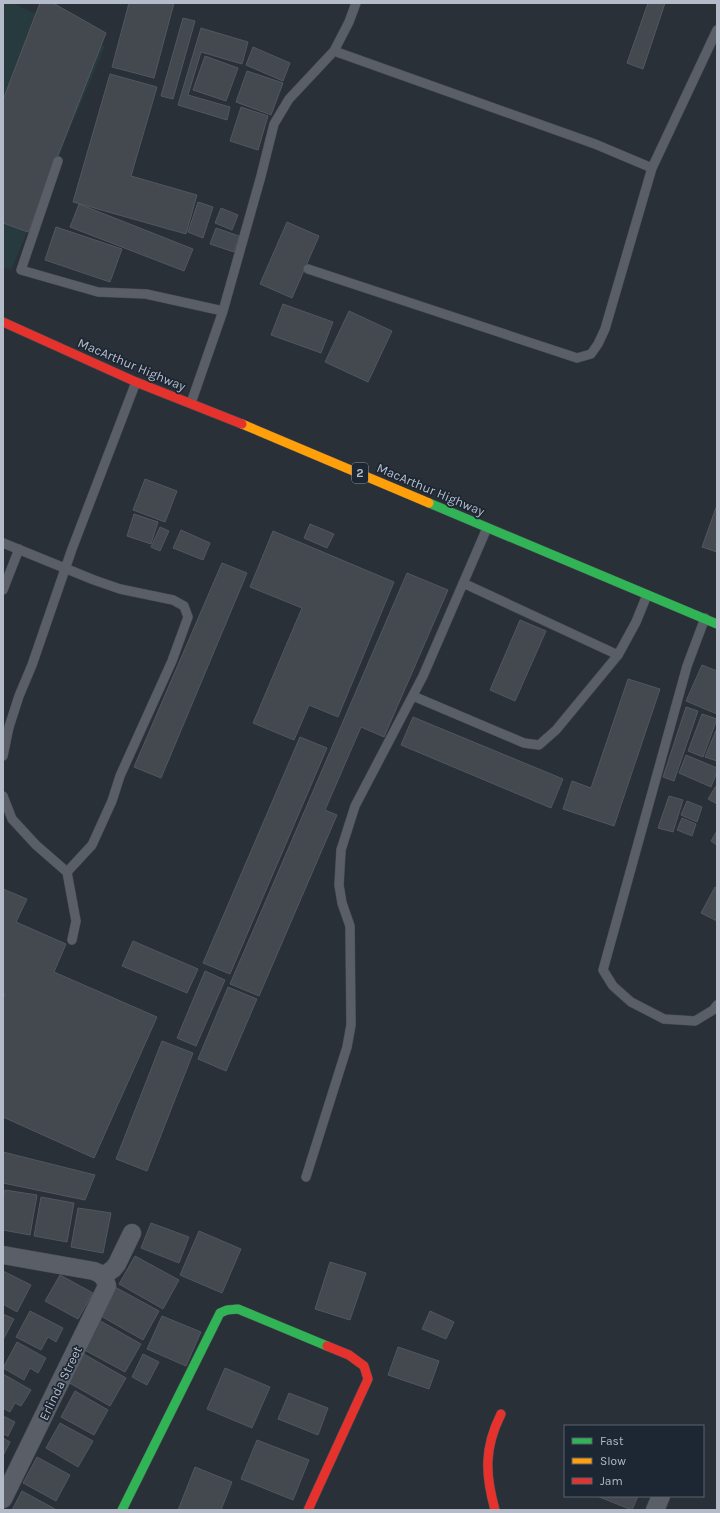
<svg xmlns="http://www.w3.org/2000/svg" width="720" height="1513" viewBox="0 0 720 1513" font-family="Karla,sans-serif">
<style>
.green{fill:#273a3e}
.building{fill:#444950;stroke:#52575f}
.lines{fill:none;stroke-linecap:round;stroke-linejoin:round}
.lane-casing{stroke:#484c53;stroke-width:10}
.street-casing{stroke:#484c53;stroke-width:19}
.fast-casing{stroke:#484c53;stroke-width:10}
.slow-casing{stroke:#484c53;stroke-width:10}
.jam-casing{stroke:#484c53;stroke-width:10}
.lane{stroke:#5a5e66;stroke-width:9}
.street{stroke:#5a5e66;stroke-width:18}
.fast{stroke:#30b455;stroke-width:9}
.slow{stroke:#ff9f0a;stroke-width:9}
.jam{stroke:#e5322d;stroke-width:9}
.labels{text-anchor:middle;stroke-width:3.5;stroke-linejoin:round;paint-order:stroke}
.shield{fill:#1d2633;stroke:#878f9c;stroke-width:1}
.shield-label{font-size:12px;font-weight:bold;fill:#b4bcc9}
.street-label{font-size:13px;fill:#b4bcc9;stroke:#1d2633}
</style>
<rect width="100%" height="100%" fill="#2a3038"/>
<path class="green" d="M3,3h10l92,43 -94,224 -8,-3z"/>
<path class="building" d="M40,3h13l53,30 -78,199 -25,-9v-123z
M129,3h45l-20,75 -42,-11z
M648,3h17l-22,66 -16,-6z
M183,18l12,3 -22,78 -12,-3z
M201,28l47,14 -6,22 -41,-12 -13,43 42,12 -3,13 -49,-15z
M253,47l37,16 -7,18 -37,-16z
M205,56l33,12 -12,33 -33,-11z
M247,71l36,12 -12,32 -35,-13z
M110,74l47,13 -26,89 66,19 -11,39 -113,-32z
M241,107l27,9 -10,34 -28,-9z
M198,202l15,5 -10,31 -15,-6z
M79,204l114,45 -9,22 -114,-44z
M221,208l17,7 -6,15 -17,-7z
M287,222l32,14 -27,62 -32,-14z
M56,227l66,22 -12,33 -65,-22z
M216,228l23,8 -5,16 -24,-8z
M283,304l50,18 -12,31 -50,-18z
M349,311l43,20 -24,51 -43,-20z
M145,479l32,12 -12,31 -32,-12z
M717,505v47l-15,-5z
M134,514l24,8 -7,22 -24,-8z
M310,524l24,10 -7,14 -23,-10z
M160,527l9,4 -9,20 -9,-4z
M181,530l29,13 -7,17 -30,-12z
M273,531l121,51 -56,135 -29,-12 -15,35 -41,-17 49,-115 -52,-21z
M222,563l25,10 -86,205 -27,-11z
M407,573l41,17 -64,147 -23,-10 -36,83 12,5 -78,181 -29,-12z
M520,620l26,11 -31,70 -25,-11z
M702,665l15,6v43l-31,-13z
M628,679l32,10 -46,137 -51,-17 9,-28 19,7z
M686,707l12,4 -24,70 -11,-4z
M702,714l15,5 -14,38 -15,-6z
M413,717l150,62 -12,29 -150,-63z
M717,728v33l-12,-4z
M300,737l27,11 -97,226 -27,-11z
M686,755l31,13v4l-6,15 -32,-14z
M716,786h1v18l-9,-5z
M669,796l14,4 -10,32 -15,-4z
M687,801l15,6 -5,15 -16,-7z
M682,818l14,6 -4,12 -15,-6z
M717,831v14l-6,-4z
M715,887l2,1v33l-16,-8z
M3,889l24,10 -11,23 50,22 -12,28 103,45 -63,141 -91,-41v-118l2,-5h-2z
M133,941l65,28 -11,24 -65,-27z
M205,971l20,9 -29,66 -19,-8z
M228,987l29,12 -31,72 -28,-12z
M162,1041l31,12 -46,118 -31,-12z
M3,1152l92,23 -10,25 -82,-17z
M5,1190l32,5 -7,40 -27,-5v-32z
M41,1197l33,6 -7,39 -33,-6z
M78,1208l33,5 -8,40 -32,-6z
M151,1223l38,14 -10,26 -38,-15z
M199,1231l42,18 -19,44 -42,-18z
M135,1256l44,24 -16,29 -44,-25z
M330,1262l36,11 -16,47 -35,-11z
M3,1271l28,14 -14,27 -14,-8z
M60,1275l33,18 -15,26 -33,-18z
M115,1287l44,24 -16,29 -44,-25z
M30,1311l33,17 -7,14 -8,-5 -7,13 -25,-13z
M430,1311l24,11 -8,17 -24,-10z
M3,1314l11,5 -11,21z
M162,1316l39,16 -15,34 -39,-17z
M97,1319l44,25 -16,28 -44,-24z
M17,1342l29,16 -8,15 -8,-5 -6,12 -21,-12z
M398,1347l41,14 -10,28 -41,-14z
M82,1353l44,25 -16,28 -44,-25z
M143,1354l16,8 -12,23 -15,-8z
M225,1368l45,19 -18,41 -45,-19z
M3,1374l28,16 -10,16 -6,-3 -5,9 -7,-4z
M75,1391l33,19 -14,25 -33,-18z
M289,1393l39,15 -10,27 -40,-16z
M3,1416l12,6 -7,14 -5,-2z
M60,1423l33,18 -15,26 -32,-19z
M3,1438l7,4 -6,12 -1,-1z
M257,1440l52,20 -16,40 -52,-21z
M37,1457l33,18 -14,26 -33,-18z
M195,1467l37,15 -11,28h-43z
M22,1491l33,18v1h-43z
M597,1496h41l-6,14z"/>
<g class="lines">
<g class="lane-casing">
<path id="lane" d="M58,161l-37,109 77,22 48,2 77,17
M652,168l65,-138
M308,269l269,89 14,-4 7,-10 7,-15 47,-161 -57,-24 -261,-93
M191,403l32,-92 38,-135 13,-52 15,-25 45,-48 15,-29 7,-19
M3,543l91,37 26,9 53,11 11,6 4,11 -16,44 -52,115 -8,25 -20,44 -25,27
M463,583l155,72
M3,590l16,-41
M705,618l-18,48 -84,304 10,16 18,16 33,17 31,2 18,-11 4,-5
M413,696l111,47 15,2 17,-15 62,-75 18,-33 11,-27
M3,756l6,-29 10,-31 13,-31 40,-116 64,-167
M3,796l9,23 24,26 31,27 9,49 -4,19
M306,1177l41,-130 4,-22 -1,-99 -8,-23 -3,-18 2,-35 14,-44 68,-130 64,-148"/>
</g>
<g class="street-casing">
<path id="street" d="M3,1255l91,16c8,3 11,7 13,15l-104,213
M103,1276l10,-7 4,-5 15,-31
M655,1510l6,-14"/>
</g>
<g class="fast-casing">
<path id="fast" d="M429,503l288,121
M122,1510l98,-197 7,-3 11,-1 89,37"/>
</g>
<g class="slow-casing">
<path id="slow" d="M242,424l187,79"/>
</g>
<g class="jam-casing">
<path id="jam" d="M3,322l133,60 106,42
M308,1510l60,-131 -4,-13 -15,-11 -22,-9
M495,1510c-10,-36 -11,-62 6,-96"/>
</g>
<use href="#lane" class="lane"/>
<use href="#street" class="street"/>
<use href="#fast" class="fast"/>
<use href="#slow" class="slow"/>
<use href="#jam" class="jam"/>
</g>
<g class="labels">
<rect class="shield" x="352" y="463" width="16" height="20" rx="3"/>
<g class="shield-label">
<text x="360" y="477">2</text>
</g>
<g class="street-label">
<text transform="translate(132 364) rotate(23)" y="5">MacArthur Highway</text>
<text transform="translate(431 489) rotate(23)" y="5">MacArthur Highway</text>
<text transform="translate(60 1383) rotate(-64)" y="5">Erlinda Street</text>
</g>
</g>
<rect width="720" height="1513" fill="none" stroke="#b4bcc9" stroke-width="8"/>
<rect x="564" y="1425" width="140" height="72" fill="#1d2633" stroke="#59626f"/>
<rect x="572" y="1438" width="20" height="6" fill="#30b455" stroke="#59626f"/>
<text x="600" y="1445" font-size="12" fill="#b4bcc9">Fast</text>
<rect x="572" y="1458" width="20" height="6" fill="#ff9f0a" stroke="#59626f"/>
<text x="600" y="1465" font-size="12" fill="#b4bcc9">Slow</text>
<rect x="572" y="1478" width="20" height="6" fill="#e5322d" stroke="#59626f"/>
<text x="600" y="1485" font-size="12" fill="#b4bcc9">Jam</text>
</svg>
